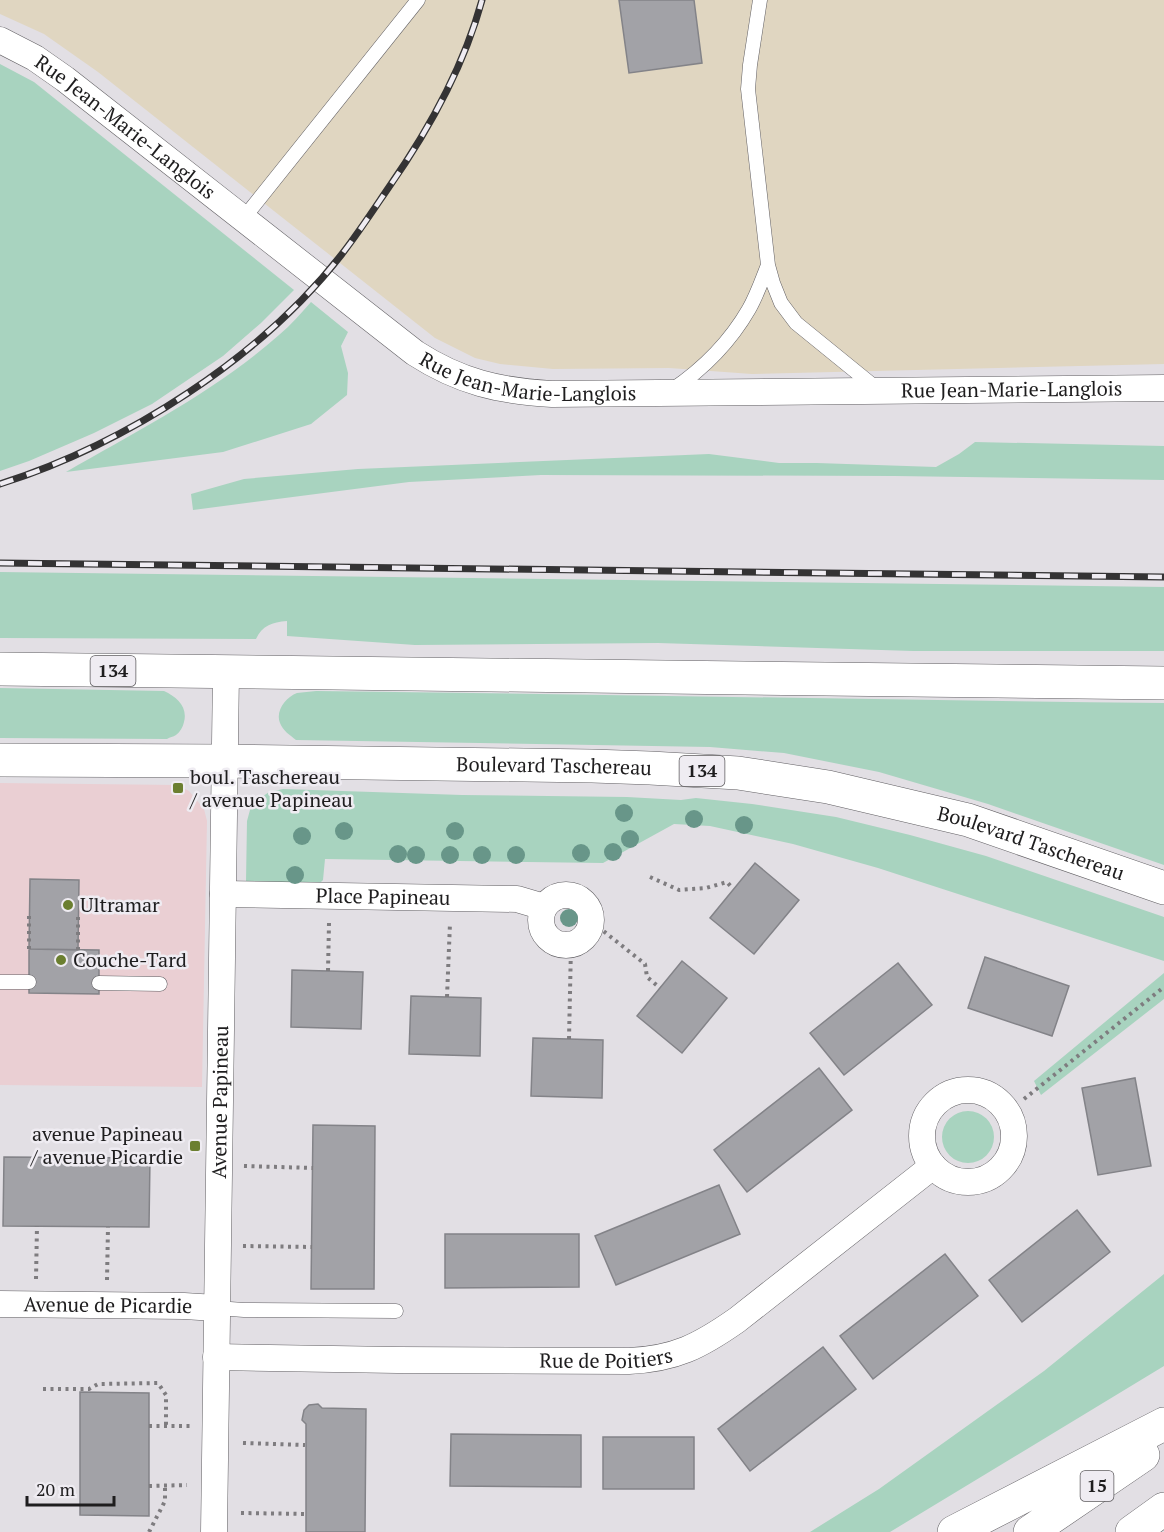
<svg xmlns="http://www.w3.org/2000/svg" width="1164" height="1532" viewBox="0 0 1164 1532" font-family="'PT Serif',serif">
<style>
.commercial{fill:#eacfd3}
.industrial{fill:#e0d6c1}
.green{fill:#a8d3bf}
.building{fill:#a2a2a7;stroke:#838388;stroke-width:1.5}
.lines{fill:none;stroke-linecap:round;stroke-linejoin:round}
.service-casing{stroke:#615f63;stroke-width:15}
.minor-casing{stroke:#615f63;stroke-width:27}
.primary-casing{stroke:#615f63;stroke-width:34}
.motorway-casing{stroke:#615f63;stroke-width:34}
.path{stroke:#7e7c7f;stroke-width:4;stroke-dasharray:3 4.5;stroke-linecap:butt}
.service{stroke:#fff;stroke-width:14}
.minor{stroke:#fff;stroke-width:26}
.primary{stroke:#fff;stroke-width:33}
.motorway{stroke:#fff;stroke-width:33}
.rail-casing{stroke:#343334;stroke-width:7}
.rail{stroke:#efecf2;stroke-width:4.5;stroke-dasharray:14;stroke-linecap:butt}
.tree{fill:#689689}
.poi-dot{fill:#6b7f30;stroke:#efecf2;stroke-width:2}
.labels{text-anchor:middle;stroke-width:5;stroke-linejoin:round;paint-order:stroke}
.shield{fill:#efecf2;stroke:#5d5b5e;stroke-width:1.5}
.shield-label{font-size:18px;font-weight:bold;fill:#1e1d1e}
.street-label{font-size:20px;fill:#1e1d1e;stroke:#efecf2}
.poi-label{font-size:20px;fill:#1e1d1e;stroke:#efecf2;text-anchor:start}
</style>
<rect width="100%" height="100%" fill="#e2dfe4"/>
<path class="commercial" d="M0,783l177,2 12,6 15,18 3,12 -5,266 -202,-2z"/>
<path class="industrial" d="M0,0h1164v364l-412,10 -83,-6 -116,1 -53,-5 -25,-6 -40,-20 -337,-266 -54,-38 -44,-20z"/>
<path class="green" d="M0,64l34,18 260,208 -33,33 -38,33 -71,48 -58,29 -65,28 -29,10z
M311,302l37,30 -7,14 7,27 -1,22 -36,29 -88,28 -157,20c73,-42 150,-81 213,-137 12,-10 22,-22 32,-33z
M975,442l189,4v34l-269,-4 -354,-1 -132,7 -216,28 -2,-16 53,-15 114,-10 351,-15 70,9h38l119,4 23,-13z
M0,572l1164,15v64h-251l-255,-8 -243,2 -128,-9v-15c-15,1 -25,5 -31,18l-256,-1z
M0,688l164,3c13,6 24,16 20,31 -1,5 -4,10 -8,13 -3,2 -6,2 -9,4l-167,-1z
M316,691c283,3 565,9 848,12v162l-176,-61 -109,-32 -95,-19 -74,-6 -414,-7c-6,-5 -13,-9 -16,-17 -5,-12 6,-26 17,-30 6,-1 13,-1 19,-2z
M283,789l179,6 165,2 54,3 15,-2 56,6 84,13 74,18 76,21 178,61v44l-286,-93 -85,-24 -83,-18 -36,-2 -71,39 -278,-4 -2,21 -4,4 -5,1 -68,-4 1,-60 3,-11 9,-11 10,-7z
M1164,973v26l-123,96 -7,-14z
M942 1137a26 26 0 1 1 52 0a26 26 0 1 1-52 0Z
M1164,1274v92l-274,166h-80l69,-43 165,-118z"/>
<path class="building" d="M619,0h75l8,63 -73,10z
M755,863l44,37 -45,54 -44,-36z
M30,879l49,1 -1,70 -49,-1z
M29,949l70,1v44l-70,-1z
M985,957l84,29 -17,50 -84,-28z
M682,961l45,37 -45,55 -45,-37z
M898,963l34,42 -88,70 -34,-42z
M292,970l71,2 -2,57 -70,-2z
M411,996l70,2 -1,58 -71,-2z
M533,1038l70,2 -1,58 -71,-2z
M819,1068l33,42 -105,82 -33,-42z
M1135,1078l16,88 -53,9 -16,-87z
M313,1125l62,1 -1,163h-63z
M4,1157l146,1 -1,69 -146,-1z
M719,1185l21,49 -124,51 -21,-49z
M1077,1210l33,42 -88,70 -33,-42z
M445,1234h134v53l-134,1z
M945,1254l33,42 -105,83 -33,-43z
M823,1347l33,42 -106,82 -32,-42z
M80,1392l69,1v123l-69,-1z
M318,1404l4,4 44,1 -1,123h-59v-108l-4,-4 2,-10 5,-5z
M451,1434l130,1v52l-131,-1z
M603,1437h91v52h-91z"/>
<g class="lines">
<g class="service-casing">
<path id="service" d="M760,0l-10,65 -2,24 20,176
M243,219l175,-219
M672,390c31,-21 58,-48 77,-81 8,-14 13,-29 19,-44l5,18 8,20 15,20 80,65
M0,982h29
M99,983l61,1
M216,1308l28,2 152,1"/>
</g>
<g class="minor-casing">
<g id="minor">
<path id="s1" d="M0,40l35,18 30,21 350,274c45,29 84,38 137,41l612,-6"/>
<path id="s2" d="M223,894l294,5 27,8"/>
<circle cx="566" cy="920" r="25"/>
<circle cx="968" cy="1136" r="46"/>
<path id="s3" d="M0,1304l184,2 32,2"/>
<path id="s4" d="M216,1357l181,3 232,1c46,-2 71,-15 108,-41l196,-154"/>
<path id="s5" d="M214,1532l12,-860"/>
</g>
</g>
<g class="primary-casing">
<g id="primary">
<path d="M0,669l1164,14"/>
<path id="s6" d="M0,760l224,1 368,5 58,2 88,5 90,14 140,33 196,68"/>
</g>
</g>
<g class="motorway-casing">
<path id="motorway" d="M954,1532l210,-108
M1030,1532l113,-77
M1132,1532l32,-23"/>
</g>
<path class="path" d="M650,877l29,13 27,-2 21,-6 6,7
M592,922l53,42 2,13 13,11
M29,949v-34
M78,950v-34
M328,971l1,-48
M447,997l3,-74
M569,1039l2,-93
M1024,1099l140,-112
M244,1166l69,2
M243,1246l69,1
M36,1279l1,-53
M107,1280l1,-53
M43,1389h46l9,-5 60,-1 8,12v31
M149,1426h41
M243,1443l62,2
M149,1486l38,-1
M241,1513l65,1
M149,1532l16,-31v-16"/>
<use href="#service" class="service"/>
<use href="#minor" class="minor"/>
<use href="#primary" class="primary"/>
<use href="#motorway" class="motorway"/>
<g class="rail-casing">
<path id="rail" d="M0,484c126,-40 261,-126 342,-230 17,-22 32,-45 47,-67 39,-56 75,-121 93,-187
M0,563l1164,14"/>
</g>
<use href="#rail" class="rail"/>
</g>
<g class="tree">
<circle cx="624" cy="813" r="9"/>
<circle cx="694" cy="819" r="9"/>
<circle cx="744" cy="825" r="9"/>
<circle cx="344" cy="831" r="9"/>
<circle cx="455" cy="831" r="9"/>
<circle cx="302" cy="836" r="9"/>
<circle cx="630" cy="839" r="9"/>
<circle cx="613" cy="852" r="9"/>
<circle cx="581" cy="853" r="9"/>
<circle cx="398" cy="854" r="9"/>
<circle cx="416" cy="855" r="9"/>
<circle cx="450" cy="855" r="9"/>
<circle cx="482" cy="855" r="9"/>
<circle cx="516" cy="855" r="9"/>
<circle cx="295" cy="875" r="9"/>
<circle cx="569" cy="918" r="9"/>
</g>
<g class="poi-dot">
<rect x="172" y="782" width="12" height="12" rx="3"/>
<circle cx="68" cy="905" r="6"/>
<circle cx="61" cy="960" r="6"/>
<rect x="189" y="1140" width="12" height="12" rx="3"/>
</g>
<g class="labels">
<g class="shield">
<rect x="90.5" y="656" width="45" height="30" rx="4.5"/>
<rect x="679.5" y="756" width="45" height="30" rx="4.5"/>
<rect x="1080.5" y="1471" width="33" height="30" rx="4.5"/>
</g>
<g class="shield-label">
<text x="113" y="677">134</text>
<text x="702" y="777">134</text>
<text x="1097" y="1492">15</text>
</g>
<g class="street-label">
<text dy="7" stroke="none"><textPath href="#s1" startOffset="153">Rue Jean-Marie-Langlois</textPath></text>
<text dy="7" stroke="none"><textPath href="#s1" startOffset="639">Rue Jean-Marie-Langlois</textPath></text>
<text dy="7" stroke="none"><textPath href="#s1" startOffset="1125">Rue Jean-Marie-Langlois</textPath></text>
<text dy="7" stroke="none"><textPath href="#s6" startOffset="554">Boulevard Taschereau</textPath></text>
<text dy="7" stroke="none"><textPath href="#s6" startOffset="1040">Boulevard Taschereau</textPath></text>
<text dy="7" stroke="none"><textPath href="#s2" startOffset="160">Place Papineau</textPath></text>
<text dy="7" stroke="none"><textPath href="#s5" startOffset="430">Avenue Papineau</textPath></text>
<text dy="7" stroke="none"><textPath href="#s3" startOffset="108">Avenue de Picardie</textPath></text>
<text dy="7" stroke="none"><textPath href="#s4" startOffset="390">Rue de Poitiers</textPath></text>
</g>
<g class="poi-label">
<text x="190" y="784">boul. Taschereau<tspan x="190" dy="23">/ avenue Papineau</tspan></text>
<text x="80" y="912">Ultramar</text>
<text x="73" y="967">Couche-Tard</text>
<text x="183" y="1141" text-anchor="end">avenue Papineau<tspan x="183" dy="23">/ avenue Picardie</tspan></text>
</g>
</g>
<path d="M27 1496v9h87v-9" fill="none" stroke="#1e1d1e" stroke-width="3"/>
<text x="36" y="1496" font-size="18" fill="#1e1d1e" stroke="#efecf2" stroke-width="4.5" paint-order="stroke">20 m</text>
</svg>
